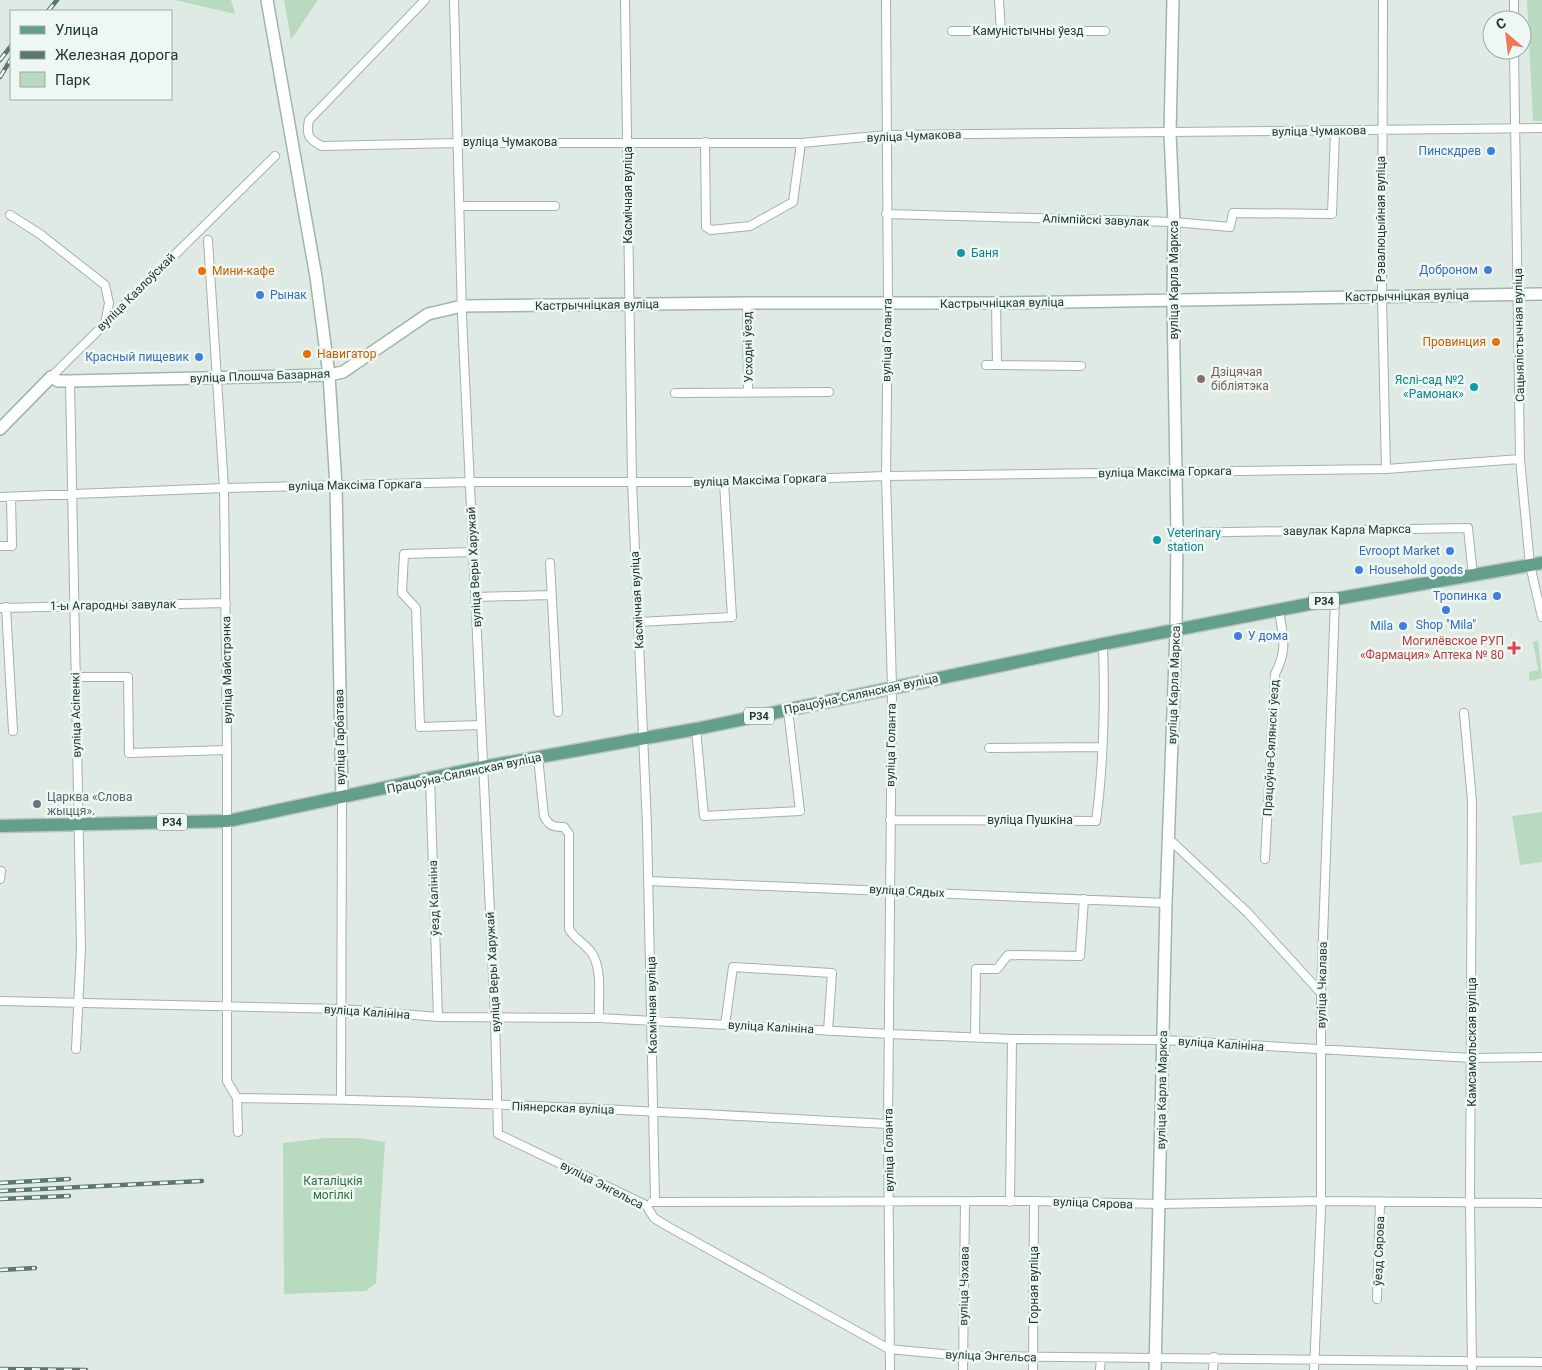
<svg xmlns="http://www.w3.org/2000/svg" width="1542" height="1370" viewBox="0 0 1542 1370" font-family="Roboto,sans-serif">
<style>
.green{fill:#b8dbc0}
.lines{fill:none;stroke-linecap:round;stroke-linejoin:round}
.street-casing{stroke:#a2b2ac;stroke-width:10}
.secondary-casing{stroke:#9eb6ac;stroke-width:14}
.primary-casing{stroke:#bcc4c2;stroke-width:15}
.street{stroke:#fff;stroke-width:8}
.secondary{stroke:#fff;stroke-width:11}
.primary{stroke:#649f8d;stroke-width:12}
.rail-casing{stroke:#5b766d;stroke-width:4.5}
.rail{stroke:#eff7f3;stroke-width:2.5;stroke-dasharray:8;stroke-linecap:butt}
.shop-dot{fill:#3f7fe0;stroke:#eff7f3;stroke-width:2}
.culture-dot{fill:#0f9aa8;stroke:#eff7f3;stroke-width:2}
.food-dot{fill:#e8710a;stroke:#eff7f3;stroke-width:2}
.education-dot{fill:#8d6e63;stroke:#eff7f3;stroke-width:2}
.health-dot{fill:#e0444e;stroke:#eff7f3;stroke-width:2}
.worship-dot{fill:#6b7280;stroke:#eff7f3;stroke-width:2}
.labels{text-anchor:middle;stroke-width:5;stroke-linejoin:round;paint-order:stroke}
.shield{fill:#eff7f3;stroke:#5e736c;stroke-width:1}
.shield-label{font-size:11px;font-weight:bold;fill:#203a32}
.street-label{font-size:12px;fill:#203a32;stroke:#eff7f3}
.shop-label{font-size:12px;fill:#366cbe;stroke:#eff7f3;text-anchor:end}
.culture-label{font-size:12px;fill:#0d838f;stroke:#eff7f3;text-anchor:start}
.food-label{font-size:12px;fill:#c56008;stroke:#eff7f3;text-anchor:start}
.education-label{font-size:12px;fill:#785e54;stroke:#eff7f3;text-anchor:start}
.health-label{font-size:12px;fill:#be3a42;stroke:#eff7f3;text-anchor:end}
.worship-label{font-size:12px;fill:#5b616d;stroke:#eff7f3;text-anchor:start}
.park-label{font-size:12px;fill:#2c7043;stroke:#eff7f3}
</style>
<rect width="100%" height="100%" fill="#dfeae5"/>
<path class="green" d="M175,0h56l4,14z
M284,0h34l-27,40z
M1527,0h15v121h-9z
M1538,640l4,38 -13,3v-9l9,-2 -5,-28z
M1542,812v50l-22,3 -8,-49z
M326,1138h33l26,4 -9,141 -10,8 -82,3 -1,-151z"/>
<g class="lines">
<g class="street-casing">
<path id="street" d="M425,0l-116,120c-3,15 -1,19 13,26l135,-3h344l86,-8 655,-7
M454,0l8,316 33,702 3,116 148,71 8,13 13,8 222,123 74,7 579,6
M625,0l7,482 15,344 8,374
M886,0l2,304 -2,172 6,211 -4,437 2,246
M999,0l2,31
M1383,0l-1,297 4,172
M1514,0v20
M952,31h153
M1514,50l6,409 10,106 12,52
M705,142l1,85 5,3 39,-4 43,-24 8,-59
M460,206h95
M886,214l288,8 56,5 3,-14 99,1 3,-82
M10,215l30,19 65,51 4,18 -4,21
M208,240l16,248 3,262v331l10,17 1,34
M747,303l1,88
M996,303l1,62 84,1
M986,365h11
M51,377l224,-221
M70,381l11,568 -5,100
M675,393l154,-1
M0,497l224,-9 246,-6h254l162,-6 500,-7 134,-10
M1177,533l291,-5 5,48
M0,546h12l-1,-49
M473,552l-69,2 -2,39 14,15 4,119 60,-2
M550,563l8,149
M476,597l75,-2
M6,607l7,124
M0,608l226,-5
M639,622l93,-5 -8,-135
M75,677h53l1,76 98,-3
M1464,713l8,88 -2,401 2,168
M696,729l8,87 96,-5 -12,-101
M989,748l113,-1
M538,757l6,59c5,10 9,11 20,11l5,7v95c6,10 15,14 22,23 12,16 7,46 8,66
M430,779l8,238
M890,820l206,1c8,-59 9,-118 7,-177
M1169,839l79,74 73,80
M1265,859l10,-185c13,-25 8,-37 4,-64
M0,879l1,-8
M648,881l518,22
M0,1001l342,8 96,8 161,1 291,16 122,5 151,1 309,18 70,-1
M725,1025l8,-58 99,6 -4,58
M975,1036l1,-67h21l11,-14 72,1 4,-57
M237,1098c217,2 434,14 651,26
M341,1099l1,-301
M652,1202l382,-1 126,3 161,-3 221,2
M1010,1202l2,-163
M1377,1299l3,-96
M963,1370l2,-168
M1033,1370l1,-169
M1100,1370l1,-12
M1213,1370l1,-13
M1314,1370l7,-161v-216l14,-394"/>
</g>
<g class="secondary-casing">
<path id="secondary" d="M267,0l49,277 13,98 7,111 6,312
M0,429l51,-52 7,4h12l259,-6 14,-3 85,-58 34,-8 285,-3h249l546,-9
M1155,1370l11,-467 10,-272 1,-98 -4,-233 1,-78 -4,-89 3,-133"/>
</g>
<g class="primary-casing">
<path id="primary" d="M0,826l228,-5 255,-54 213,-38 407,-85 232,-45 207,-36"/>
</g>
<use href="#street" class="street"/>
<use href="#secondary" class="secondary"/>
<use href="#primary" class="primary"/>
<g class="rail-casing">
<path id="rail" d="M48,11l9,-11
M0,60l11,-14
M0,77l11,-18
M0,1183l69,-4
M0,1191l202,-10
M0,1199l69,-3
M0,1270l35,-2
M0,1369l86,1"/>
</g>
<use href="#rail" class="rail"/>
</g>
<g class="shop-dot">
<circle cx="1491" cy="151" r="5"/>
<circle cx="1488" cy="270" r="5"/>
<circle cx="260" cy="295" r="5"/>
<circle cx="199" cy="357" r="5"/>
<circle cx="1450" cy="551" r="5"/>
<circle cx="1359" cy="570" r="5"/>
<circle cx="1497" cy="596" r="5"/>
<circle cx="1446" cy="610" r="5"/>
<circle cx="1403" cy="626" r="5"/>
<circle cx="1238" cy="636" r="5"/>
</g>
<g class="culture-dot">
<circle cx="961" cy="253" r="5"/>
<circle cx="1474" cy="387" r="5"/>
<circle cx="1157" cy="540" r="5"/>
</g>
<g class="food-dot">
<circle cx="202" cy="271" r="5"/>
<circle cx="1496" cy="342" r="5"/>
<circle cx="307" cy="354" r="5"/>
</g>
<circle class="education-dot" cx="1201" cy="379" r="5"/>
<path class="health-dot" d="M1511.5 640.5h5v5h5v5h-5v5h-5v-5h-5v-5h5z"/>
<circle class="worship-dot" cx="37" cy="804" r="5"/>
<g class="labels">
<g class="shield">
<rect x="1309" y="592.5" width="30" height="17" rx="4"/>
<rect x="744" y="707.5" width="30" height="17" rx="4"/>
<rect x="157" y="813.5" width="30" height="17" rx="4"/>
</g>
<g class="shield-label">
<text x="1324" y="605">Р34</text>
<text x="759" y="720">Р34</text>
<text x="172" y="826">Р34</text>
</g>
<g class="street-label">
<text x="1028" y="35">Камуністычны ўезд</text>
<text transform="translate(1319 131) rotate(-1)" y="4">вуліца Чумакова</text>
<text transform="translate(914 136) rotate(-2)" y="4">вуліца Чумакова</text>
<text x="510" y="146">вуліца Чумакова</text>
<text transform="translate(628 195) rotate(-90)" y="4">Касмічная вуліца</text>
<text transform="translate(1381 219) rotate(-90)" y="4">Рэвалюцыйная вуліца</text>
<text transform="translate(1096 220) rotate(2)" y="4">Алімпійскі завулак</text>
<text transform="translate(1174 280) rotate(-90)" y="4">вуліца Карла Маркса</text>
<text transform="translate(136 292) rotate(-45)" y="4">вуліца Казлоўскай</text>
<text transform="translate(1407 296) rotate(-1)" y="4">Кастрычніцкая вуліца</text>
<text transform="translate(1002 303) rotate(-1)" y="4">Кастрычніцкая вуліца</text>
<text transform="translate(597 305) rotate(-1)" y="4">Кастрычніцкая вуліца</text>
<text transform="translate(1519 335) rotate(-91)" y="4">Сацыялістычная вуліца</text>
<text transform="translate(887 340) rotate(-89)" y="4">вуліца Голанта</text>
<text transform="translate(748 347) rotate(-91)" y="4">Усходні ўезд</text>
<text transform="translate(260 376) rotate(-2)" y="4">вуліца Плошча Базарная</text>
<text transform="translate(1165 472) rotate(-1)" y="4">вуліца Максіма Горкага</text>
<text transform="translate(760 480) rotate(-2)" y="4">вуліца Максіма Горкага</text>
<text transform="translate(355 485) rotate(-1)" y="4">вуліца Максіма Горкага</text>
<text transform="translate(1347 530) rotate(-1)" y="4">завулак Карла Маркса</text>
<text transform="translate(474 567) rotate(-93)" y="4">вуліца Веры Харужай</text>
<text transform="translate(637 600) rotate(-93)" y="4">Касмічная вуліца</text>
<text transform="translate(113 605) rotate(-1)" y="4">1-ы Агародны завулак</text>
<text transform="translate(227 670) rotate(-91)" y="4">вуліца Майстрэнка</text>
<text transform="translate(1174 685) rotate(-88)" y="4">вуліца Карла Маркса</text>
<text transform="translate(861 694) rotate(-12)" y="4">Працоўна-Сялянская вуліца</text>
<text transform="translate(76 715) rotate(-91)" y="4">вуліца Асіпенкі</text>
<text transform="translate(340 737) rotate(-91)" y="4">вуліца Гарбатава</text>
<text transform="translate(891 745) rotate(-89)" y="4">вуліца Голанта</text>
<text transform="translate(1271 748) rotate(-87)" y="4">Працоўна-Сялянскі ўезд</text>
<text transform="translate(464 773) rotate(-12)" y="4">Працоўна-Сялянская вуліца</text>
<text x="1030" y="824">вуліца Пушкіна</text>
<text transform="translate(907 891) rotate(3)" y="4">вуліца Сядых</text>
<text transform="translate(434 898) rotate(-92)" y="4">ўезд Калініна</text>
<text transform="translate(493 972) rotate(-93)" y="4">вуліца Веры Харужай</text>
<text transform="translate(1322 985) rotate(-89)" y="4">вуліца Чкалава</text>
<text transform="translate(652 1005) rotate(-91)" y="4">Касмічная вуліца</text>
<text transform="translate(367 1012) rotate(4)" y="4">вуліца Калініна</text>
<text transform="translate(771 1027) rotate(3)" y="4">вуліца Калініна</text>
<text transform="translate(1472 1042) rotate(-90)" y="4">Камсамольская вуліца</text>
<text transform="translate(1221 1044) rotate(4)" y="4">вуліца Калініна</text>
<text transform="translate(1162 1090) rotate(-89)" y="4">вуліца Карла Маркса</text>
<text transform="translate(563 1108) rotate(2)" y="4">Піянерская вуліца</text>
<text transform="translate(889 1150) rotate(-91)" y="4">вуліца Голанта</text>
<text transform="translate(602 1185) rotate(27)" y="4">вуліца Энгельса</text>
<text transform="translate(1093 1203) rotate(2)" y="4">вуліца Сярова</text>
<text transform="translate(1379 1251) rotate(-88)" y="4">ўезд Сярова</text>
<text transform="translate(1034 1285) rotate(-90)" y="4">Горная вуліца</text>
<text transform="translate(964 1286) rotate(-89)" y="4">вуліца Чэхава</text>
<text transform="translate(991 1356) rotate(2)" y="4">вуліца Энгельса</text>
</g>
<g class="shop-label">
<text x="1481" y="155">Пинскдрев</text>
<text x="1478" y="274">Доброном</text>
<text x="270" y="299" text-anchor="start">Рынак</text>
<text x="189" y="361">Красный пищевик</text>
<text x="1440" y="555">Evroopt Market</text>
<text x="1369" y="574" text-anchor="start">Household goods</text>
<text x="1487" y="600">Тропинка</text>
<text x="1446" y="629" text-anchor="middle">Shop "Mila"</text>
<text x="1393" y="630">Mila</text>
<text x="1248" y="640" text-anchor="start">У дома</text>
</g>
<g class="culture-label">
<text x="971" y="257">Баня</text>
<text x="1464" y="384" text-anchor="end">Яслі-сад №2<tspan x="1464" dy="14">«Рамонак»</tspan></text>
<text x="1167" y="537">Veterinary<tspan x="1167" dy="14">station</tspan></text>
</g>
<g class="food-label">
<text x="212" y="275">Мини-кафе</text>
<text x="1486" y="346" text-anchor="end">Провинция</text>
<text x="317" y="358">Навигатор</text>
</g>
<g class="education-label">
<text x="1211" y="376">Дзіцячая<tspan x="1211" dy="14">бібліятэка</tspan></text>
</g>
<g class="health-label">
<text x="1504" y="645">Могилёвское РУП<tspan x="1504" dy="14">«Фармация» Аптека № 80</tspan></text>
</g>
<g class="worship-label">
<text x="47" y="801">Царква «Слова<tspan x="47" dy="14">жыцця».</tspan></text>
</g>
<g class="park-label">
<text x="333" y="1185">Каталіцкія<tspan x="333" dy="14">могілкі</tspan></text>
</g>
</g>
<rect x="10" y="10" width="162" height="90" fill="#eff7f3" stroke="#9caba6"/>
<rect x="20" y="26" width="25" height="8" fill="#649f8d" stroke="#9caba6"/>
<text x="55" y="35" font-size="15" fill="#203a32">Улица</text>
<rect x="20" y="51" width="25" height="8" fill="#5b766d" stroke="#9caba6"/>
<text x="55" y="60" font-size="15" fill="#203a32">Железная дорога</text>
<rect x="20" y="72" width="25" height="15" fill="#b8dbc0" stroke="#9caba6"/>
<text x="55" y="85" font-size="15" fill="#203a32">Парк</text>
<g transform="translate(1507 35) rotate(332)"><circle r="24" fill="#eff7f3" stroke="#9caba6"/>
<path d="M0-4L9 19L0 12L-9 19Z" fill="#ef7658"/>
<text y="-8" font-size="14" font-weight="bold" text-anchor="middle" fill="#203a32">С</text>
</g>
</svg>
